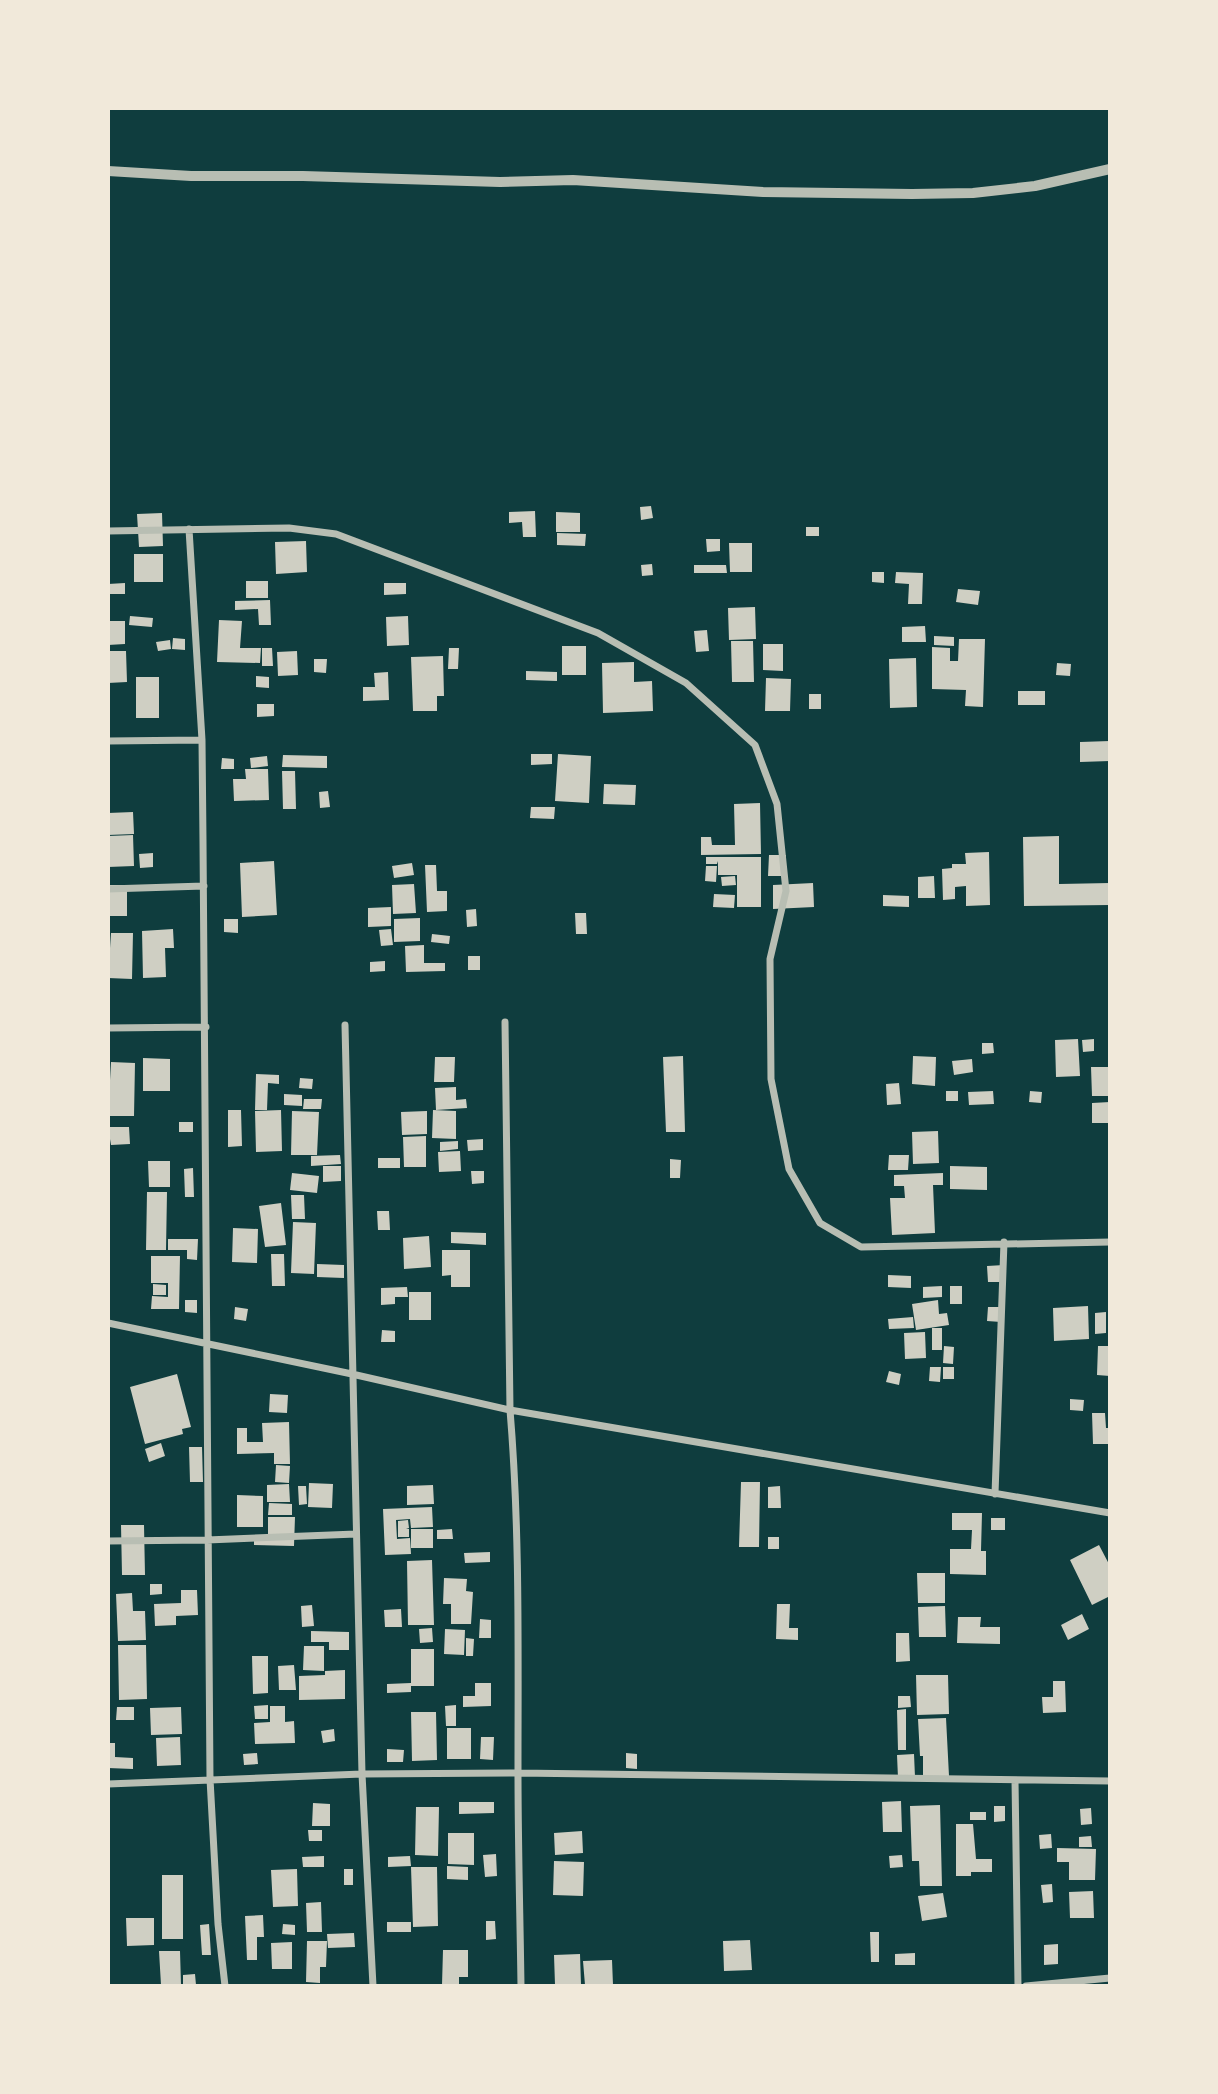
<svg xmlns="http://www.w3.org/2000/svg" width="1218" height="2094" viewBox="0 0 1218 2094" font-family="Ubuntu,sans-serif">
<style>
.building{fill:#cfcfc3}
.lines{fill:none;stroke-linecap:round;stroke-linejoin:round}
.minor{stroke:#b8beb3;stroke-width:7}
.tertiary{stroke:#b8beb3;stroke-width:10}
</style>
<rect width="100%" height="100%" fill="#0f3d3e"/>
<path class="building" d="M651,506l2,12 -12,2 -1,-13z
M535,511l1,26h-13l-1,-15 -13,1v-11z
M556,512l24,1v19h-24z
M162,513l1,33 -24,1 -2,-33z
M806,527h13v9h-13z
M557,533l29,1 -1,12 -28,-1z
M706,539h14v12l-13,1z
M306,541l1,31 -31,2 -1,-32z
M729,543h23v29h-22z
M134,554h29v28h-29z
M652,564l1,11 -11,1 -1,-11z
M694,565h32l1,8h-33z
M872,572h12v11l-12,-1z
M896,572l27,1 -1,31h-14l1,-20 -14,-1z
M246,581h22v17h-22z
M125,583v11h-17v-10z
M384,583h22v11l-22,1z
M958,589l22,2 -2,14 -22,-3z
M270,600l1,25h-12l-1,-16 -23,1v-9z
M755,607l1,32 -27,1 -1,-32z
M130,616l23,2 -1,9 -23,-2z
M408,616l1,29 -22,1 -1,-29z
M219,620l23,1 -2,27h21l-1,15 -43,-1z
M108,621h17v23l-17,1z
M925,626l1,16h-24v-15z
M707,630l2,21 -13,1 -2,-21z
M934,636l20,1v9l-20,-1z
M173,638l12,1v11l-13,-1z
M959,639h26l-2,68 -18,-1 1,-16 -34,-1v-42l18,1v13h8z
M170,640l1,9 -13,2 -2,-9z
M731,641h22l1,41h-22z
M763,644h20v27l-20,-1z
M562,646h24v29h-24z
M262,648h10l1,18h-11z
M449,648h10l-1,21h-10z
M108,651h18l1,31 -19,1z
M297,651l1,24 -20,1 -1,-24z
M443,656l1,40h-7v15h-24l-2,-54z
M916,658l1,49 -27,1 -1,-49z
M314,659h13l-1,14 -12,-1z
M634,662v20l18,-1 1,30 -50,2 -1,-50z
M1057,663l14,1 -1,12 -14,-1z
M526,671l31,1v9l-31,-1z
M388,672l1,28 -26,1v-14h12l-1,-14z
M256,676l13,1v11l-13,-1z
M136,677h23v41h-23z
M766,678l25,1 -1,32h-25z
M1018,691h27v14h-27z
M809,694h12v15h-12z
M257,704h17v12l-17,1z
M1110,741v20l-30,1v-20z
M531,754h21v10l-21,1z
M558,754l33,2 -2,47 -34,-2z
M283,755l44,1v12l-45,-1z
M267,756l1,10 -17,2 -1,-10z
M222,758l12,1v10h-13z
M245,769h23l1,31 -35,1 -1,-22h13z
M282,771h13l1,38h-13z
M604,784l32,1 -1,20 -32,-1z
M328,791l2,16 -10,1 -1,-16z
M760,803l1,51 -60,1v-18h10l1,8h23l-1,-41z
M531,807h24l-1,12 -24,-1z
M133,812l1,22 -26,1v-22z
M133,835l1,31 -26,1v-31z
M1059,836v48l51,-1v22l-86,1 -1,-69z
M989,852l1,53 -24,1v-20l-11,1v12l-12,1 -1,-31 10,-1v-4h14l-1,-11z
M153,853v14l-13,1 -1,-14z
M769,855h17v21h-18z
M706,857h55v50h-24v-32h-19v-14l-1,3h-11z
M274,861l3,54 -35,2 -2,-54z
M412,863l2,12 -20,3 -2,-12z
M425,865h11l1,26h10v20l-20,1z
M706,866h11l-1,16 -11,-1z
M735,876l1,9 -14,1 -1,-9z
M934,876l1,22h-17v-21z
M813,883l1,24 -41,2v-24z
M414,884l2,29 -23,1 -1,-29z
M108,885h19v31h-19z
M714,894l21,1 -1,13 -21,-1z
M883,895l26,1v11l-26,-1z
M391,907v19l-23,1v-19z
M476,909l1,17 -10,1 -1,-17z
M575,913h11l1,21h-11z
M420,918v23l-26,1v-23z
M224,919h14v14l-14,-1z
M173,929l1,19h-9l1,29 -23,1 -1,-47z
M391,929l2,16 -12,1 -2,-16z
M111,933h22l-1,46 -24,-1z
M432,934l18,2 -1,8 -18,-2z
M424,945v18h21v8l-39,1 -1,-26z
M468,956h12v14h-12z
M385,961v10l-15,1v-10z
M1078,1039l2,37 -24,1 -1,-37z
M1094,1039v12l-11,1 -1,-12z
M982,1043h11l1,10 -12,1z
M683,1056l2,76h-19l-3,-75z
M913,1056l23,1 -1,29 -23,-2z
M435,1057h20l-1,25h-20z
M143,1058l27,1v32h-27z
M972,1059l1,13 -19,3 -2,-14z
M111,1062l24,1 -1,53h-26z
M1091,1067h19v29h-18z
M256,1074l23,1v9l-11,-1 -1,27h-12z
M300,1078l13,1 -1,10 -13,-1z
M899,1083l2,21 -14,1 -1,-21z
M456,1087v13l10,-1 1,9 -31,2 -1,-22z
M946,1091h12v10h-12z
M993,1091l1,13 -25,1 -1,-13z
M1030,1091l12,1 -1,11 -12,-1z
M284,1094l18,1v11l-18,-1z
M304,1099h18l-1,10h-18z
M1110,1102v21h-18v-20z
M228,1110h13l1,36 -14,1z
M281,1110l1,41 -26,1 -1,-41z
M433,1110l23,1v28l-24,-1z
M292,1111l27,1 -2,43h-26z
M427,1111v23l-25,1 -1,-23z
M179,1122h14v10h-14z
M108,1127h21l1,17 -19,1z
M938,1131l1,32 -26,1 -1,-32z
M426,1136v31h-22l-1,-30z
M483,1139v11l-15,1 -1,-11z
M458,1141v8l-18,2v-9z
M460,1151l1,20 -22,1 -1,-20z
M340,1155l1,9 -30,2v-10z
M889,1155h20l-1,15h-20z
M378,1158h22v10h-22z
M670,1159l11,1 -1,18h-10z
M148,1161h22v26h-21z
M323,1166h18v15l-18,1z
M950,1166l37,1v23l-37,-1z
M193,1168l1,29h-9l-1,-28z
M471,1171h13v12l-12,1z
M292,1173l27,3 -2,17 -27,-3z
M943,1173v12h-10l2,48 -43,2 -2,-37h15l-1,-12h-10v-11z
M147,1192h20l-1,58h-20z
M291,1195h13l1,24h-13z
M281,1203l5,42 -21,2 -6,-41z
M377,1211h12l1,19h-12z
M293,1222l23,1 -2,51 -23,-1z
M233,1228l25,1 -1,34 -25,-1z
M451,1232l35,1v12l-35,-2z
M429,1236l2,31 -27,2 -1,-31z
M168,1239h30l-1,21 -10,-1v-9h-19z
M442,1250h28v37h-19v-12l-9,1z
M271,1254h13l1,32h-13z
M151,1256h29l-1,53h-28l1,-13 16,1v-14h-17z
M317,1264l27,1v13l-27,-1z
M1004,1265v17h-16l-1,-16z
M888,1275l23,1v12l-23,-1z
M153,1284l13,1v10h-13z
M942,1286v11l-19,1v-11z
M950,1286h12v18h-12z
M407,1287l1,10h-13v7l-14,1v-17z
M409,1292h22v28h-22z
M185,1300h12v13l-12,-1z
M938,1300l1,14 8,-1 2,12 -33,5 -4,-26z
M1088,1306l1,33 -35,2 -1,-33z
M235,1307l13,2 -2,12 -12,-2z
M988,1307h13v15l-14,-1z
M1106,1312v21l-11,1v-21z
M913,1317l1,11 -25,1 -1,-10z
M932,1328h10v22h-10z
M382,1330l13,1v11h-14z
M925,1332l1,26 -21,1 -1,-26z
M944,1346l10,1 -1,17 -10,-1z
M1098,1346h12v30l-13,-1z
M930,1367h11l-1,15 -11,-1z
M943,1367h11v12h-11z
M889,1371l12,3 -2,11 -13,-3z
M177,1374l14,53 -9,2 1,5 -38,10 -15,-57z
M270,1394l18,1 -1,18 -18,-1z
M1070,1399l14,1 -1,11 -13,-1z
M1092,1413h13l1,15h4v16h-17z
M289,1422l1,42h-16v-11l-37,1v-26h10v14h16l-1,-19z
M161,1443l4,13 -16,6 -4,-13z
M189,1447h13l1,35h-13z
M276,1465l14,1 -1,17 -14,-1z
M741,1482h19l-1,65h-20z
M309,1483l24,1 -1,24 -24,-1z
M289,1484l1,18h-23v-17z
M433,1485l1,19 -27,1v-19z
M298,1486h8l1,18 -8,1z
M780,1486l1,22h-13v-21z
M237,1495l26,1v31h-26z
M269,1503l23,1v11h-24z
M432,1507l1,20 -22,1 -1,-9 -14,1 1,19 13,-1 1,16 -26,1 -2,-46z
M952,1513h30l-1,38h5v24l-36,-1v-25h21l1,-19h-20z
M268,1517h27l-1,29 -40,-1v-9h14z
M991,1518h14v12h-14z
M408,1520l1,8 -3,1h3v8h-11v-16z
M121,1525h23l1,50h-23z
M411,1529h22v19h-22z
M452,1529l1,10h-16v-9z
M768,1537h11v12h-11z
M1099,1545l11,21v30l-18,9 -22,-45z
M490,1552v10l-25,1 -1,-10z
M432,1560l2,65h-26l-1,-64z
M917,1573h28v30h-27z
M444,1578l23,1 -1,12 7,1 -2,32h-20v-20h-8z
M150,1584h12v10l-12,1z
M181,1590h16l1,25 -22,1v9l-21,1 -1,-22 27,-1z
M132,1593l1,18h12l1,29 -28,1 -2,-47z
M777,1604h13l-1,24h9v12l-22,-1z
M312,1605l2,21 -12,1 -1,-21z
M945,1606l1,31h-27l-1,-30z
M401,1609l1,18h-17l-1,-17z
M1082,1614l7,15 -21,11 -7,-15z
M958,1617h23l-1,10h20v17l-43,-1z
M480,1619l11,1v18h-12z
M432,1628l1,14 -13,1 -1,-14z
M445,1629l20,1 -1,25 -20,-1z
M311,1631l38,1v18h-20v-8h-18z
M896,1633h13l1,28 -14,1z
M466,1638l8,1 -1,17h-7z
M118,1645h28l1,54 -28,1z
M304,1646h20v25l-21,-1z
M411,1649h23v37h-23v6l-24,1v-9l24,-1z
M252,1656h16v37l-15,1z
M294,1665l2,25h-17l-1,-24z
M345,1670v29l-46,1v-24l26,-1v-4z
M916,1675h32l1,39 -32,1z
M1053,1681h12l1,31 -23,1 -1,-16h11z
M475,1683h16v23l-28,1v-11h12z
M898,1696h12l1,11 -13,1z
M268,1705v14h-13l-1,-13z
M456,1705v21h-10l-1,-20z
M270,1706h15v16l9,-1 1,22 -40,1 -1,-21 16,-1z
M117,1707h17v13h-18z
M181,1707l1,27 -31,1 -1,-27z
M906,1709v41h-8l-1,-40z
M411,1712h25l1,48 -25,1z
M946,1718l3,58 -26,1v-21h-3l-2,-37z
M447,1728h24v31h-24z
M334,1729l1,12 -12,2 -2,-12z
M180,1737l1,28 -24,1 -1,-28z
M481,1737h13l-1,23 -13,-1z
M108,1743h7v14l18,1v11l-25,-1z
M387,1749l17,1 -1,12h-16z
M257,1753l1,11 -14,1 -1,-11z
M626,1753l11,1v15l-11,-1z
M914,1754l1,23 -17,1 -1,-23z
M901,1801l1,31h-19l-1,-30z
M459,1802h35v11l-35,1z
M313,1803l17,1v22h-18z
M940,1805l2,81h-22l-1,-25h-7l-2,-55z
M994,1806h11v15l-11,1z
M416,1807h23l-1,49 -23,-1z
M1091,1808l1,16 -11,1 -1,-16z
M970,1812h16v8h-16z
M956,1824h17l3,35h16v13h-21v4h-15z
M308,1830h14v11h-13z
M582,1831l1,22 -28,2 -1,-22z
M448,1833h26v32l-26,-1z
M1051,1834l1,14 -12,1 -1,-14z
M1091,1836l1,11h-13v-10z
M1057,1848l39,1 -1,31h-26v-18h-12z
M496,1854l1,22 -12,1 -2,-22z
M902,1855l1,12 -13,1 -1,-12z
M324,1856v11h-21l-1,-10z
M410,1856l1,10 -23,1v-10z
M554,1861l30,1 -1,34 -30,-1z
M447,1866l21,1v13l-21,-1z
M411,1867h26l1,59 -25,1z
M297,1869l1,37 -25,1 -2,-37z
M344,1869h9v16h-9z
M162,1875h21v64h-21z
M1052,1884l1,18 -10,1 -2,-18z
M1093,1891l1,27h-24l-1,-26z
M943,1893l4,24 -25,4 -4,-25z
M321,1902l1,30h-15l-1,-29z
M263,1915l1,22h-7v23h-10l-2,-44z
M126,1918h28v27l-27,1z
M486,1921h9l1,18 -10,1z
M387,1922h24v10h-24z
M209,1924l2,31h-9l-2,-30z
M283,1924l12,1v10l-13,-1z
M870,1932h9v30h-8z
M354,1933l1,14 -27,1 -1,-14z
M750,1940l2,30 -28,1 -1,-30z
M307,1941h20l-1,26h-6v16l-14,-1z
M292,1942v27h-20l-1,-26z
M1058,1944v20l-14,1v-20z
M443,1950h25v27h-9v8h-17z
M159,1951h21l1,34h-20z
M915,1953v12h-20v-11z
M580,1954l1,31h-26l-1,-30z
M612,1960l1,25h-28l-2,-24z
M195,1974l1,11h-13v-10z"/>
<g class="lines">
<path class="minor" d="M189,529l13,211 1,101 7,938 8,145 7,62
M108,531l181,-3 47,6 262,99 88,50 69,62 22,59 9,87 -16,68 1,120 18,90 31,54 41,24 249,-5
M108,741l94,-1
M108,889l96,-3
M505,1022l5,388c10,120 8,241 8,362 0,71 2,142 3,214
M345,1025l17,749 11,212
M108,1028l98,-1
M108,1323l244,51 158,36 600,103
M995,1494l9,-252
M108,1541l99,-1 149,-6
M1015,1780l3,206
M108,1784l254,-10 156,-1 592,8
M1026,1986l84,-8"/>
<path class="tertiary" d="M108,171l83,5h112l197,6 73,-2 190,12 149,2 61,-1 62,-7 75,-17"/>
</g>
<rect width="1218" height="2094" fill="none" stroke="#f1e9da" stroke-width="220"/>
</svg>
